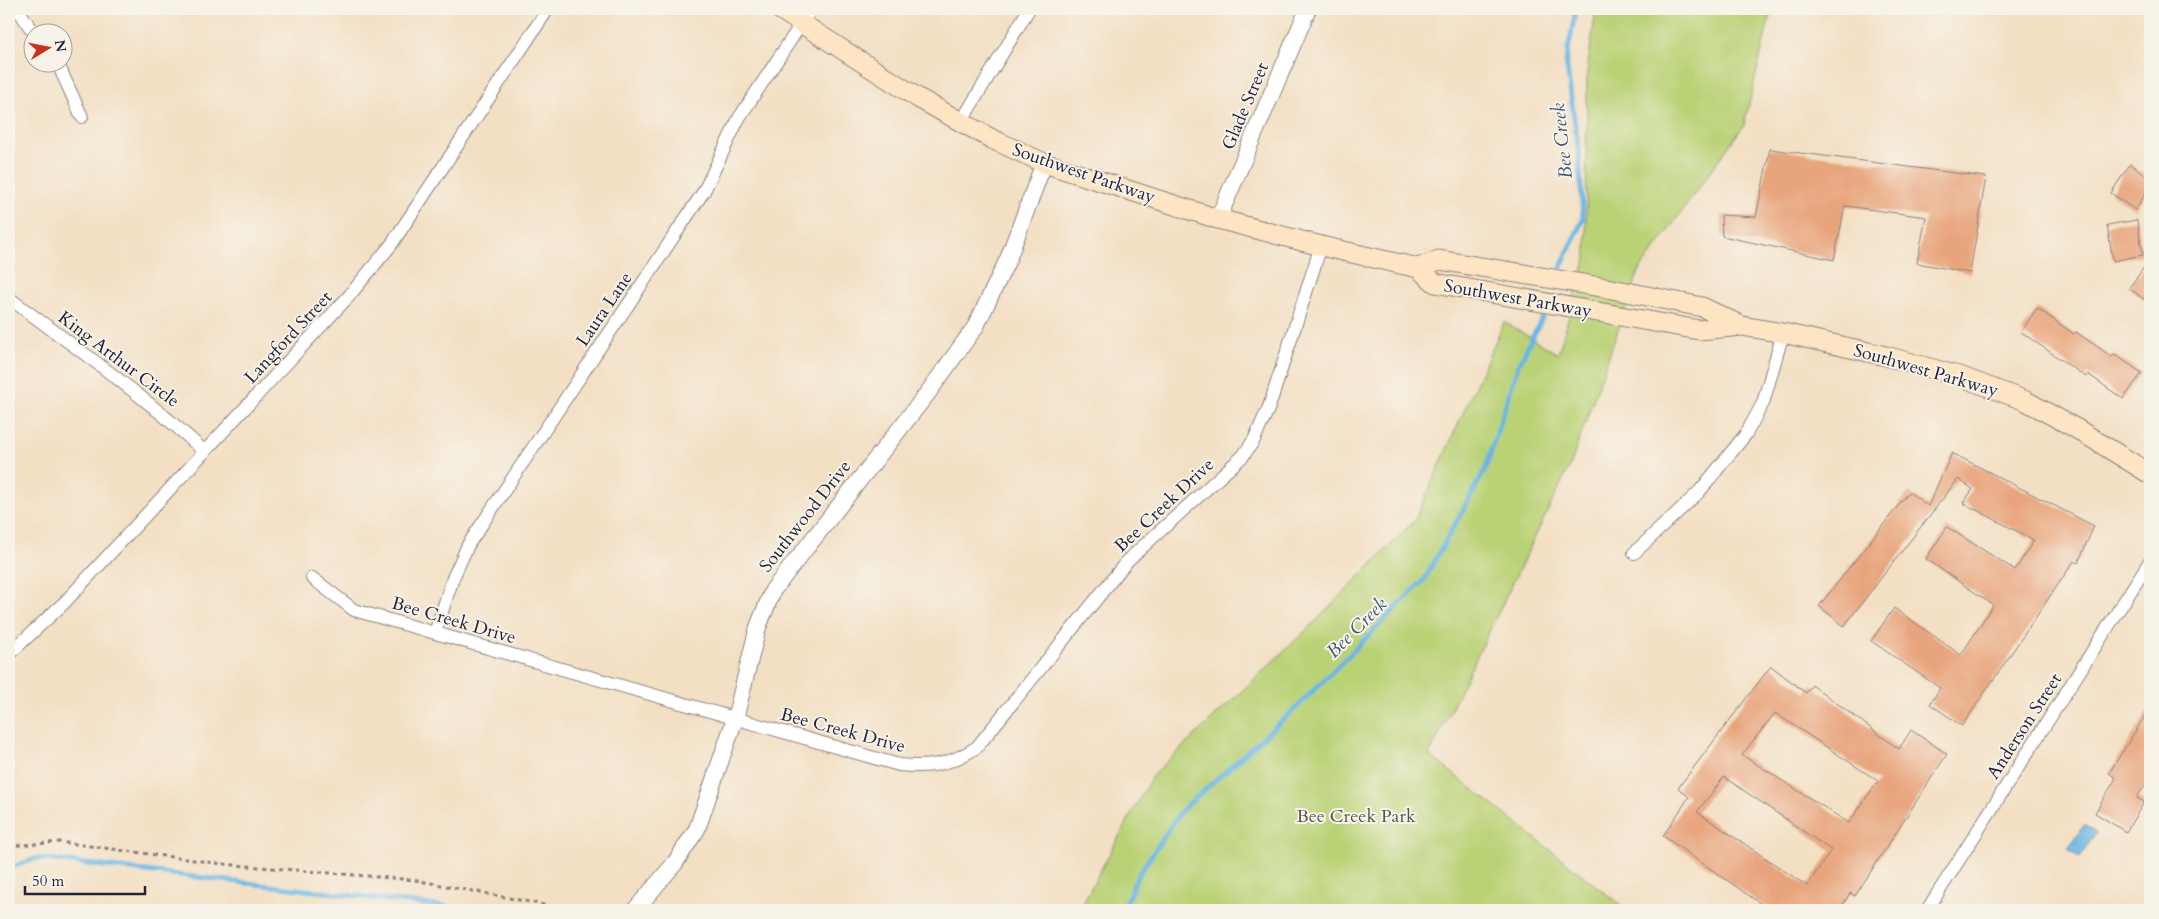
<svg xmlns="http://www.w3.org/2000/svg" width="2159" height="919" viewBox="0 0 2159 919" font-family="Cardo,serif">
<style>
.green{fill:#bad276;stroke:#6e7a58}
.water{fill:#6ab6e3;stroke:#466c8f}
.lines{fill:none;stroke-linecap:round;stroke-linejoin:round}
.stream{stroke:#6ab6e3;stroke-width:5}
.building{fill:#e8a47b;fill-rule:evenodd}
.minor-casing{stroke:#8a807f;stroke-width:14}
.tertiary-casing{stroke:#8a807f;stroke-width:18}
.secondary-casing{stroke:#8a807f;stroke-width:21}
.path{stroke:#8a807f;stroke-width:3;stroke-dasharray:4 4;stroke-linecap:butt}
.minor{stroke:#fff;stroke-width:12}
.tertiary{stroke:#fff;stroke-width:16}
.secondary{stroke:#fde5c4;stroke-width:19}
.labels{text-anchor:middle;stroke-width:4;stroke-linejoin:round;paint-order:stroke}
.street-label{font-size:18px;fill:#22223b;stroke:#f7f3e8}
.park-label{font-size:18px;fill:#50574d;stroke:#f7f3e8}
.water-label{font-size:19px;font-style:italic;fill:#3b5676;stroke:#f7f3e8}
</style>
<rect width="100%" height="100%" fill="#f7f3e8"/>
<filter id="ink" filterUnits="userSpaceOnUse"><feTurbulence type="fractalNoise" baseFrequency=".02" numOctaves="2"/><feDisplacementMap in="SourceGraphic" scale="10" xChannelSelector="R" yChannelSelector="G"/><feConvolveMatrix kernelMatrix="1 2 1 2 8 2 1 2 1" color-interpolation-filters="sRGB"/></filter>
<filter id="wash" filterUnits="userSpaceOnUse"><feTurbulence type="fractalNoise" baseFrequency=".0096" numOctaves="4" result="noise"/><feDisplacementMap in="SourceGraphic" scale="20" xChannelSelector="R" yChannelSelector="G"/><feGaussianBlur stdDeviation="1.12" result="paint"/><feColorMatrix in="noise" values="0 0 0 0 0 0 0 0 0 0 0 0 0 0 0 0 0 1.4 0 .05"/><feComposite in="paint" operator="in"/></filter>
<g filter="url(#wash)">
<rect width="100%" height="100%" fill="#f3dfc3"/>
<path class="green" d="M1596,9h165l9,7 -26,109 -105,146 -68,192 -142,292 198,155h-548l73,-134 166,-157 97,-99 89,-198 54,32 28,-96 1,-186z"/>
<path class="water" d="M2084,825l12,8 -16,24 -12,-9z"/>
<g class="lines">
<path class="stream" d="M1561,267l22,-48 -4,-67 -13,-91 10,-52
M9,868l28,-10 436,52
M1123,910l14,-33 44,-66 115,-103 128,-128 61,-110 33,-104 24,-48"/>
</g>
<g id="blocks">
<path class="building" d="M1770,149l216,28 -16,96 -53,-10 9,-46 -81,-11 -11,54 -112,-24 -1,-21 35,2z
M2130,164l20,14v9l-15,23 -24,-17z
M2137,220l6,35 -30,6 -6,-36z
M2150,259v45l-21,-16z
M2037,308l37,26 2,-2 36,25 2,-3 28,19 -19,26 -35,-25 -2,3 -65,-45z
M1952,453l142,73 -16,37 -4,-2 -112,165 -32,-22 10,-16 -69,-47 23,-33 67,47 32,-50 -67,-46 21,-32 68,43 19,-30 -71,-37 10,-14 -15,-10 -114,147 -25,-20 90,-114 19,14z
M1771,666l35,27 6,-8 87,64 12,-19 36,24 -92,142 -5,-3 -10,17h-70l-107,-74 26,-39 -11,-9zM1775,713l103,68 -29,42 -107,-68zM1724,777l107,73 -24,36 -110,-74z
M2150,708v69l-13,21 7,4 -18,30 -31,-19 21,-35 -7,-5z"/>
</g>
</g>
<g filter="url(#ink)">
<use href="#blocks" fill-opacity="0" stroke="#8a807f" stroke-width="1"/>
<g class="lines">
<g class="minor-casing">
<path id="minor" d="M18,9l15,23
M57,62l25,55
M961,122l68,-113
M9,298c67,50 135,97 196,154
M1634,553l65,-61 47,-58 17,-31 20,-70
M312,578l42,32 545,155c31,3 51,0 78,-18l151,-187 115,-104 11,-16 15,-33 52,-161
M435,633l18,-55 15,-33 236,-354 35,-73 72,-109
M9,654l56,-52 284,-306 42,-51 157,-236
M1927,910l223,-349"/>
</g>
<g class="tertiary-casing">
<path id="tertiary" d="M1218,219l90,-210
M635,910l40,-47 22,-34 38,-110 23,-92 15,-37 154,-196 49,-68 32,-67 36,-96"/>
</g>
<g class="secondary-casing">
<path id="secondary" d="M779,9l139,89 74,41 52,24 174,56 103,27 97,22 17,15 264,47 43,-4 41,7 103,23 76,21 64,24 51,28 73,45
M1418,268l21,-8 168,28 95,19 40,19"/>
</g>
<path class="path" d="M9,846l51,-4 163,22 192,16 156,30"/>
<use href="#minor" class="minor"/>
<use href="#tertiary" class="tertiary"/>
<use href="#secondary" class="secondary"/>
</g>
</g>
<g class="labels">
<g class="street-label">
<text transform="translate(1245 106) rotate(-67)" y="6">Glade Street</text>
<text transform="translate(1084 173) rotate(19)" y="6">Southwest Parkway</text>
<text transform="translate(1518 298) rotate(10)" y="6">Southwest Parkway</text>
<text transform="translate(604 309) rotate(-56)" y="6">Laura Lane</text>
<text transform="translate(288 337) rotate(-47)" y="6">Langford Street</text>
<text transform="translate(119 359) rotate(37)" y="6">King Arthur Circle</text>
<text transform="translate(1926 370) rotate(16)" y="6">Southwest Parkway</text>
<text transform="translate(1164 505) rotate(-43)" y="6">Bee Creek Drive</text>
<text transform="translate(805 516) rotate(-52)" y="6">Southwood Drive</text>
<text transform="translate(454 620) rotate(16)" y="6">Bee Creek Drive</text>
<text transform="translate(2024 726) rotate(-57)" y="6">Anderson Street</text>
<text transform="translate(843 730) rotate(15)" y="6">Bee Creek Drive</text>
</g>
<g class="park-label">
<text x="1356" y="822">Bee Creek Park</text>
</g>
<g class="water-label">
<text transform="translate(1561 141) rotate(-96)" y="7">Bee Creek</text>
<text transform="translate(1356 627) rotate(-45)" y="7">Bee Creek</text>
</g>
</g>
<rect width="2159" height="919" fill="none" stroke="#f7f3e8" stroke-width="30"/>
<g transform="translate(48 48) rotate(80)"><circle r="24" fill="#f7f3e8" stroke="#a29fa3"/>
<path d="M0-4L9 19L0 12L-9 19Z" fill="#c8321e"/>
<text y="-8" font-size="14" font-weight="bold" text-anchor="middle" fill="#22223b">N</text>
</g>
<path d="M25 886v8h120v-8" fill="none" stroke="#22223b" stroke-width="2.5"/>
<text x="32" y="886" font-size="15" fill="#22223b" stroke="#f7f3e8" stroke-width="4" paint-order="stroke">50 m</text>
</svg>
